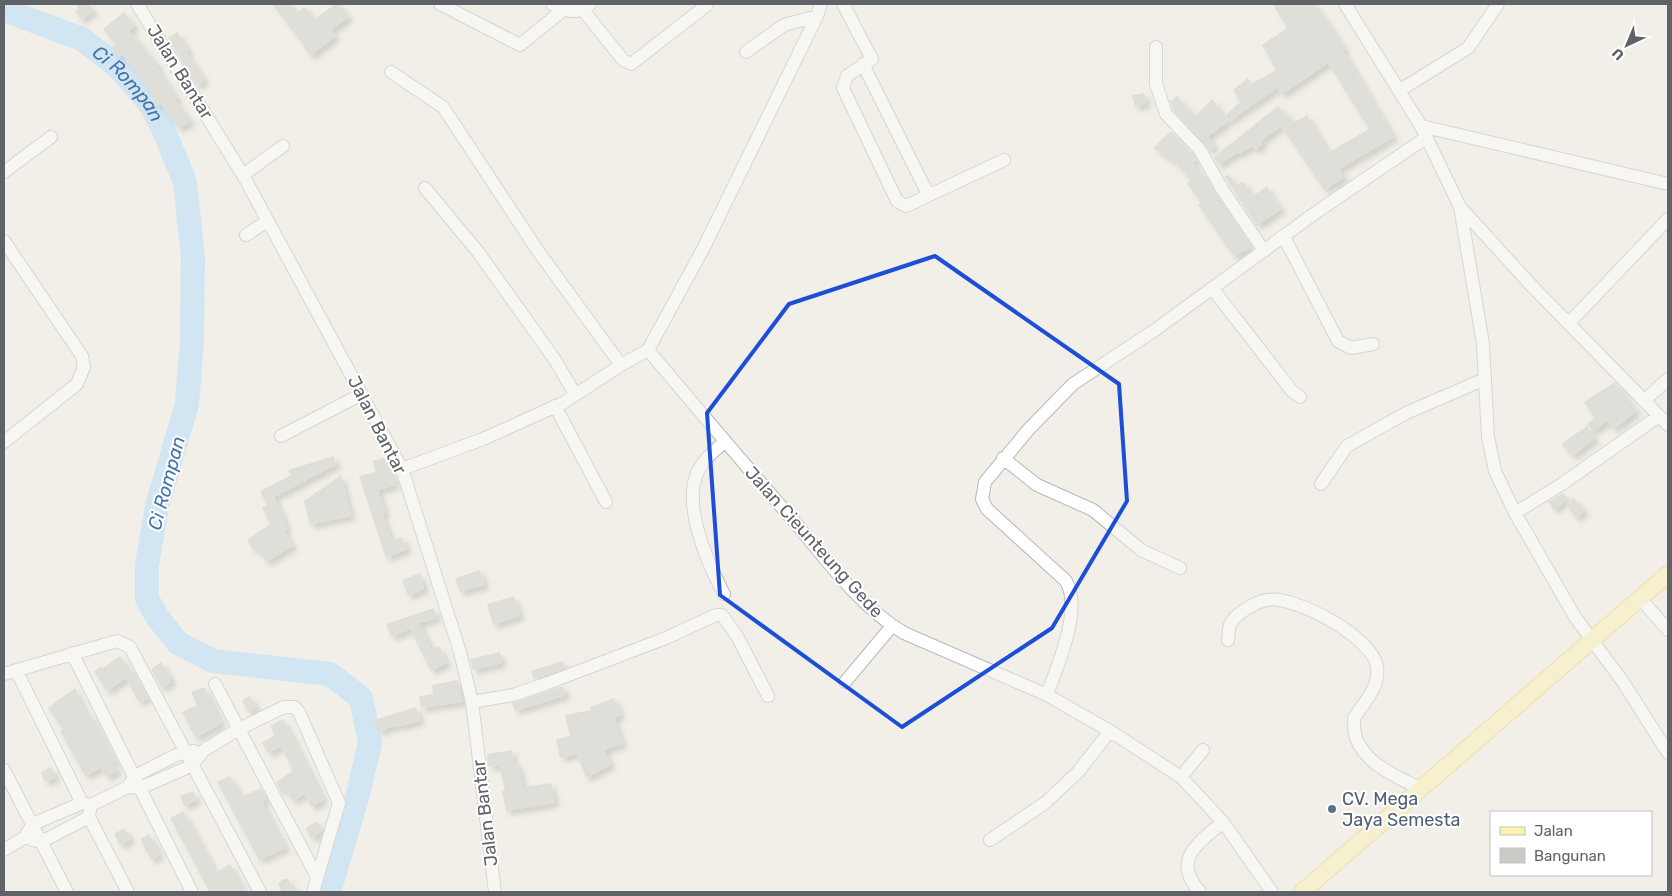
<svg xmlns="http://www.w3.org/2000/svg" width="1672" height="896" viewBox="0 0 1672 896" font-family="Rubik,sans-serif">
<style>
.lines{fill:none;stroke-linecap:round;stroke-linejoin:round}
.river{stroke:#aadaff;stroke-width:24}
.building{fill:#cccac5;filter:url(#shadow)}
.minor-casing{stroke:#b5b8bc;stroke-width:14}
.major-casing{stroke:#f2c960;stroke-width:18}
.minor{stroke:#fff;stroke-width:12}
.major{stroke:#fff2af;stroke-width:16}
.marked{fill:none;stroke:#1d4ed8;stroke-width:4;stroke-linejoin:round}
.service-dot{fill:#5c6f8a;stroke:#fff;stroke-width:2}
.labels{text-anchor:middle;stroke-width:4;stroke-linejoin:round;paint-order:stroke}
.street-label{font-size:18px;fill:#5f6368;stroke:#fff}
.service-label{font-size:18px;fill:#4e5e75;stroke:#fff;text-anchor:start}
.water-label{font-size:19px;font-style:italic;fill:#4174aa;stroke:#fff}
</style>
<defs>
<filter id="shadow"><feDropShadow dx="4.5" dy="4.5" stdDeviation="2.5" flood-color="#0004"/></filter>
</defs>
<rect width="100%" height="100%" fill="#f1efe8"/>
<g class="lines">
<path class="river" id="s1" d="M4,10l78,29 36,28 32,37 12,22 23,56 8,76 -1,83 -5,63 -30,102 -10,59v34l11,19 20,25 35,18 117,13 31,24 9,45 -12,51 -29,98"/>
</g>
<path class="building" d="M75,4h13l6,6 -12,10 -7,-8 4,-3z
M272,4h19l6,8 8,-5 9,12 22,-15h3l10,13 -18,13 5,6 -26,20 -7,-10 1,-1z
M1273,4h42l31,45 -3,1 51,87 -55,32 6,8 -21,13 -43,-64 -20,15 2,3 -8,6 -3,-4 -13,8 -1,-2 -20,13 -4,-8 64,-51 16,16 13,-7 22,37 40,-23 -41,-66 -47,32 -4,-7 -48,33 -4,-5 15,-14 -7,-12 15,-12 3,6 25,-14 -14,-25 25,-17z
M124,12l11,14 -6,5 30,35 -2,2 21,30 -3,2 16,21 -12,8 -19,-25 -2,2 -7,-8 3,-2 -32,-42 -3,3 -7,-10 3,-3 -12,-15z
M177,32l12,18 -3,2 19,28 -8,6 -29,-48z
M1144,93l3,10 -12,4 -3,-12z
M1178,96l8,14 4,-3 5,10 17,-18 16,23 -20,14 7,11 -5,4 -37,-41 -3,-9z
M1171,131l22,24 3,5 -3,3 15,18 42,66 -16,10 -36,-52 3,-2 -14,-20 4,-3 -18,-19 -20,-13z
M1229,175l7,10 7,-4 10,15 14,-10 14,23 -24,17 -33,-50z
M1615,382l22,29 -23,18 -7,-8 -14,10 -6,-7 8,-6 -11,-16z
M1587,426l8,13 -23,17 -11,-12z
M334,456l2,9 -62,32 9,19 4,13 -3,1 9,16 -27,16 -9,-13 -3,2 -7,-11 23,-16 -8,-16 5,-3 -7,-14 31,-16 -3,-5z
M384,458l12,27 -18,5 7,23 -3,1 10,27 10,-4 5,12 -21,9 -27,-82 17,-4 -4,-11z
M341,475l10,41 -41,9 -6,-24z
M1563,493l5,5 -14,12 -6,-8z
M1574,498l11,13 -9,7 -10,-13z
M480,570l5,15 -25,7 -5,-14z
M420,573l4,16 -16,7 -6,-16z
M514,596l6,20 -27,9 -6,-21z
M434,608l3,10 -18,5 13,27 7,-4 8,17 -16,8 -21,-42 -19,8 -5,-13z
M500,652l2,11 -29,7 -3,-11z
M120,656l17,22 11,20 -6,3h-4l-12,-23 -19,13 -13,-20 8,-5 1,2z
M563,661l2,7 -31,11 -3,-8z
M161,662l10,16v4l-10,6 -10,-19z
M458,680l4,22 -41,6 -2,-12 14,-2 -1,-9z
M563,686l3,9 -51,16 -3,-8z
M204,687l18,36 -27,15 -13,-26 15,-7 -6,-13z
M75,688l12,27 2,-1 8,12 18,36 -2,1 5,8 -12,6 -5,-9 -16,8 -25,-45 3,-1 -15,-22z
M250,696l7,11 -9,5 -6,-12z
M614,698l7,17 -7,3 9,26 -19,6 7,15 -25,13 -9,-24 -17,4 -4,-19 14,-3 -5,-21 26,-5 -1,-3z
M416,707l4,14 -23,6 -1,-2 -18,7 -4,-12z
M283,719l41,81 -13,7 -6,-13 -12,7 -7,-11 -5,2 -5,-10 17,-11 -12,-25 -13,7 -6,-10 13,-8 -5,-9z
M512,750l2,14 4,-1 5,24 28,-4 4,20 -49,8 -4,-20 3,-1 -6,-25 -11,2 -1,-13z
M51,767l5,10 -11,5 -4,-10z
M230,776l11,21 20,-9 6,11 -5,3 24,46 -27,12 -42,-78z
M193,791l4,9 -13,6 -4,-10z
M183,811l33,61 14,-8 15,28h-35l-40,-74z
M317,821l6,8 -11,10 -7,-11z
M124,828l7,11 -11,6 -6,-11z
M149,834l11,21 -9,5 -11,-21z
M283,879h5l7,13h-13l-4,-8z"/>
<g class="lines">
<g class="minor-casing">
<path id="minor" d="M137,4l106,171 159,294 58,183 12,50 23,190
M440,4l80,41 43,-35
M552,4c13,8 26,11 38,0
M843,4l29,55 -25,17 -4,12 54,113 9,5 98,-46
M1345,4l76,122 39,81 23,137 5,93 7,34 20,42 60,104 48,65 45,71
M583,10l40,50 8,4 76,-59
M1156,47v37l10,30 34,36 22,39 42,62
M746,52l38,-27 33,-9
M863,64l65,130
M391,72l52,35 95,144 83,114
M1400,90l68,-42 30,-44
M1421,126l247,58
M4,172l47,-35
M243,175l40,-29
M425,188l53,64 77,108 20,34
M1460,207l70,77 138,141
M246,235l20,-13
M1284,237l54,104 13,7 22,-4
M4,241l78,115 2,11 -7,17 -73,58
M1212,288l80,103 8,6
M1569,323l99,-104
M648,350c48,57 96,114 145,170 34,40 66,86 111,113l143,62 63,36 71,46 42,45 49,70
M1645,400l23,-21
M555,406l51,96
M281,436l81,-42
M1003,458l34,27 56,25 48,40 39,18
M402,469l81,-30 80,-36 58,-38 27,-15 55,-101 114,-233 4,-12
M1321,484l26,-38 59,-33 79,-34
M1515,513l47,-29 97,-68
M724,594c-17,-32 -47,-98 -21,-131 6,-8 15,-15 22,-22
M1640,598l28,32
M1228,640c1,-4 0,-11 2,-15 4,-11 26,-23 37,-25 28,-5 107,38 110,67 3,19 -13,36 -23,51 0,6 0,14 2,20 10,27 42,39 65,51
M72,653l120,239
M16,670l66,133
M4,674l113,-33 13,6 130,245
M845,682l47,-56
M215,684l102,193
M1047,695c10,-29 36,-85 19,-114l-79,-72 -5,-10 3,-17 44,-53 44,-45 82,-54 163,-119 109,-74
M472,702l41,-7 35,-12 118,-45 50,-23h6l15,21 31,60
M4,770l63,122
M1181,777l22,-27
M128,787l12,1 44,-19 8,-4 12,-15 35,-21 45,-22h10l5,5 40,91 -26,89
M89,817l39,75
M32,840l9,2 48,-25 1,-7
M990,840l55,-37 33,-31 32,-41
M4,850l20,-12 9,-14 49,-21 9,2 37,-18 7,-11 41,-21 18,-4
M1200,892c-29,-32 -2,-49 23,-70"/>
</g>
<g class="major-casing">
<path id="major" d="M1302,892l366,-318"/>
</g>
<use href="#minor" class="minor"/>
<use href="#major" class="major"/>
</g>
<path d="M0 0H1672V896H0ZM935,256l184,128 8,117 -75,127 -150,99 -182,-132 -13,-182 82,-109z" fill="#f1efe8" fill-opacity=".55" fill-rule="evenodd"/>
<path class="marked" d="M935,256l184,128 8,117 -75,127 -150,99 -182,-132 -13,-182 82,-109z"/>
<circle class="service-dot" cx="1332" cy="809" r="5"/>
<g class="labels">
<g class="street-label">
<text transform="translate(180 72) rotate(58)" y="6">Jalan Bantar</text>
<text transform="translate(377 425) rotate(63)" y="6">Jalan Bantar</text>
<text transform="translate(814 542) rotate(48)" y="6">Jalan Cieunteung Gede</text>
<text transform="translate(485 813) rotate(-97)" y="6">Jalan Bantar</text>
</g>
<g class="service-label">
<text x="1342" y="805">CV. Mega<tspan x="1342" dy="21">Jaya Semesta</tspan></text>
</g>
<g class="water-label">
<text dy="7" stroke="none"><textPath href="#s1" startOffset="148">Ci Rompan</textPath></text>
<text transform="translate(166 483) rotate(-75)" y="7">Ci Rompan</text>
</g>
</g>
<rect width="1672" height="896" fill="none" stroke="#5f6368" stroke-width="10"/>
<rect x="1490" y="811" width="162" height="65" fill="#ffffff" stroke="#bfc1c3"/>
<rect x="1500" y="827" width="25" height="8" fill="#fff2af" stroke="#bfc1c3"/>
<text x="1534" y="836" font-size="15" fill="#5f6368">Jalan</text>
<rect x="1500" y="848" width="25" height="15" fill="#cccac5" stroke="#bfc1c3"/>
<text x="1534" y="861" font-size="15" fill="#5f6368">Bangunan</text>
<g transform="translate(1627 45) rotate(224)" stroke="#ffffff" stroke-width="4" paint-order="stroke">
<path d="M0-4L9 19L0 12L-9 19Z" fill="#5f6368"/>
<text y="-8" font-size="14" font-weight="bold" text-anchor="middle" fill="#5f6368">U</text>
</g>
</svg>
